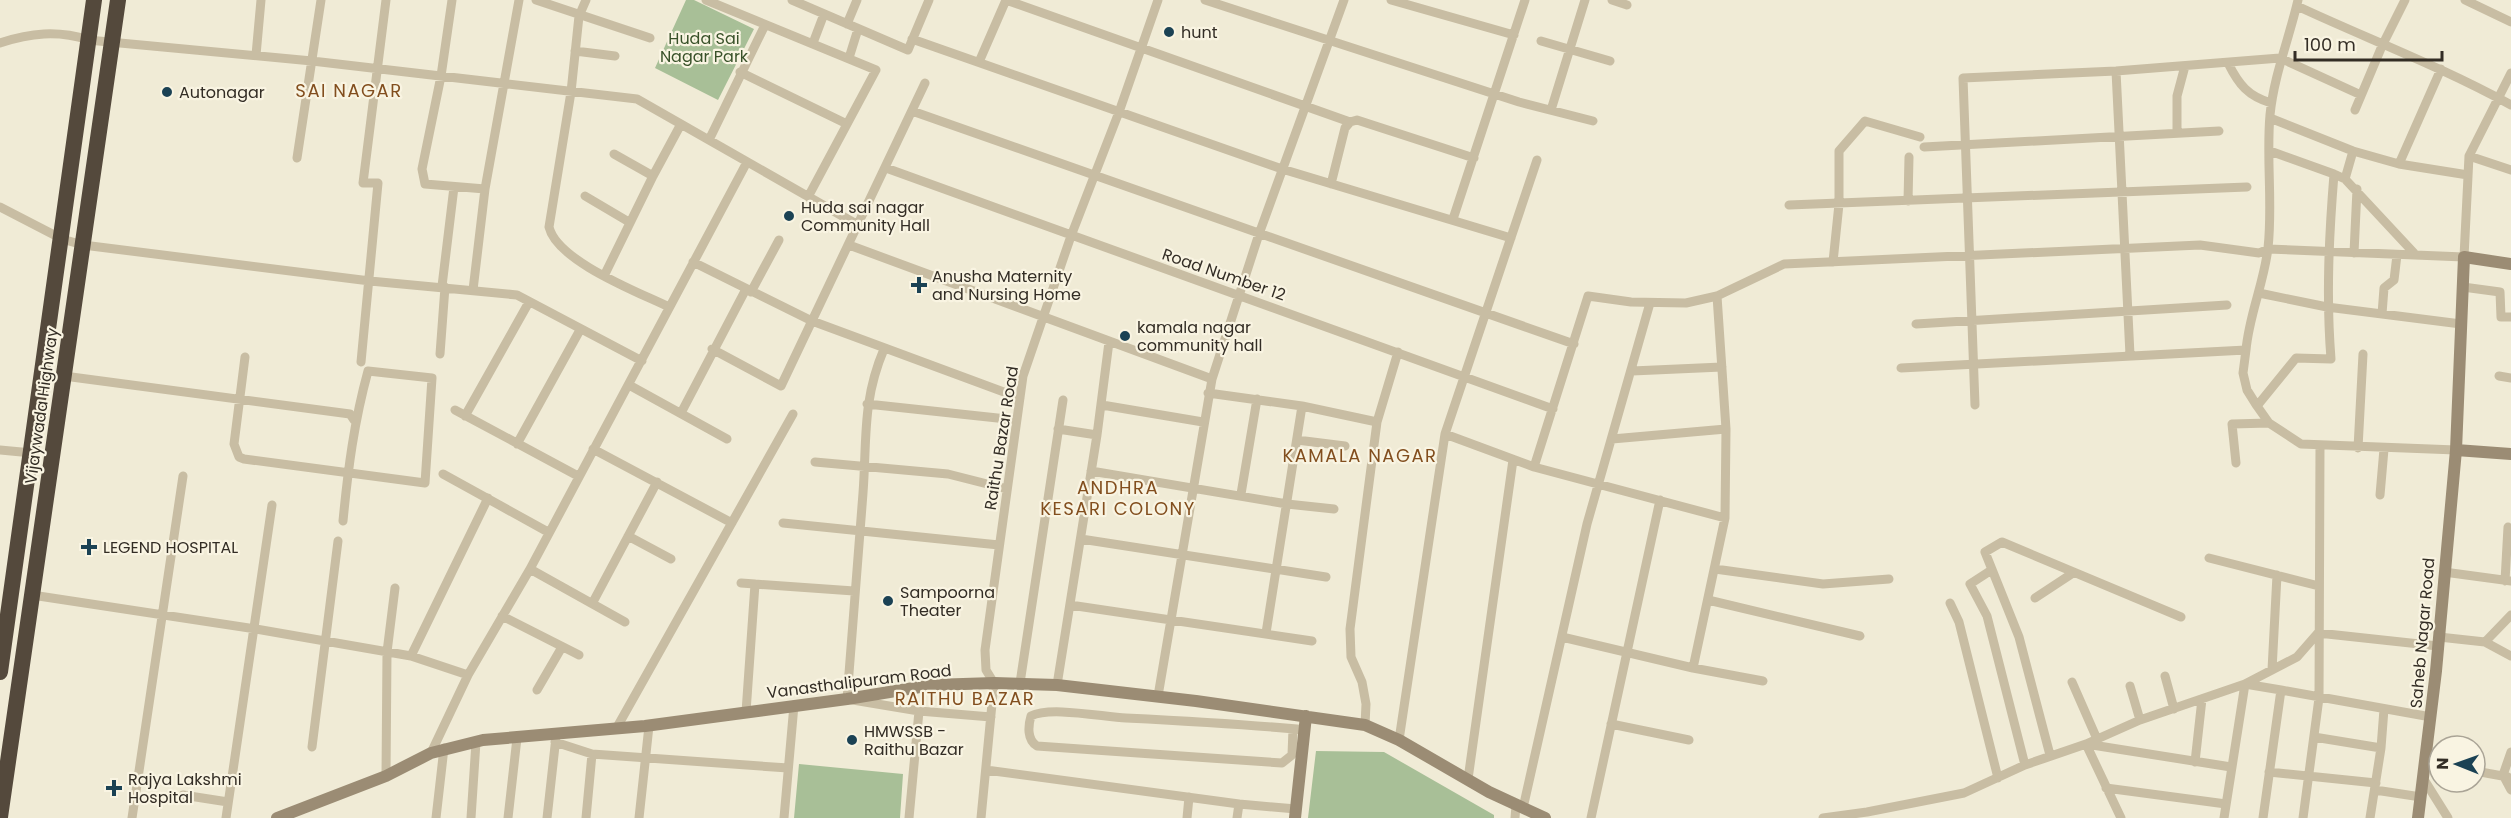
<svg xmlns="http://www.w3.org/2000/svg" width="2511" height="818" viewBox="0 0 2511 818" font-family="Poppins,sans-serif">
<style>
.green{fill:#a8bf97}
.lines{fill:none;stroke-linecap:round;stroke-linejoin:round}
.street{stroke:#c8bda3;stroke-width:9}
.secondary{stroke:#9b8c74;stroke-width:12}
.highway{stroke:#54493c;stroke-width:16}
.poi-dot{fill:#1b4254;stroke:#f9f4e2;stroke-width:2}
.labels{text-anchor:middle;stroke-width:4.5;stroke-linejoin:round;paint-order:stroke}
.poi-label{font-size:16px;fill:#332d25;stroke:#f9f4e2;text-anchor:start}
.park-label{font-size:16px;fill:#385129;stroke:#f9f4e2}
.street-label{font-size:16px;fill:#332d25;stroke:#f9f4e2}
.neighbourhood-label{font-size:18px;letter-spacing:1.5px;fill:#824e1e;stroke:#f9f4e2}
</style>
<rect width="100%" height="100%" fill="#f0ebd6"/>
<path class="green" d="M686,0h8l60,29 -36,71 -63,-32z
M1316,751l68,1 110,63v3h-186z
M799,764l104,10 -3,44h-106z"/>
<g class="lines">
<path class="street" d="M452,0l-11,76 -19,93 3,15 60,5
M536,0l114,38
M586,0l-7,16 -8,76 -22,135c8,34 89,65 120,80
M706,0l170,70 -68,127
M792,0l116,50 21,-50
M1006,0l344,122
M1205,0l314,102 74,19
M1391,0l123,35
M1612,0l15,5
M2465,0l46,22
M2297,6c71,33 145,61 214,99
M847,24l10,-24
M912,39l370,130 229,69
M1541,41l69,20
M0,43c30,-10 58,-13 88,-3l224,21 325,38 221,126
M813,43l11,-29
M575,51l40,5
M256,55l5,-55
M849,58l9,-29
M979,62l27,-62
M2228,63c11,22 20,33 43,40
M2116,71l14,284
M740,72l107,52
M1551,110l34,-110
M2355,110l27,-64 23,-46
M912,111l662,233
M2270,118l83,33 46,13 69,11
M2177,132v-36l8,-30
M709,140l56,-115
M1924,147l295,-16
M2270,151l64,23
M614,154l39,22
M2469,156l42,14
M297,158l24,-158
M2399,164l42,-95
M886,168l667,241
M2345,179l69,74
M1331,184l14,-56 5,-6 7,-2 117,38
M585,196l44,26
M1908,201l1,-44
M1789,205l458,-18
M0,207l62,32 21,6 287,36 147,14 125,66
M1453,219l72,-219
M849,245l363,134
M2354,253l3,-64
M693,262l119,59 208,77
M1833,262l6,-58v-53l26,-30 55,16
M604,276l49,-100 28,-52
M442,286l12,-99
M2463,287l37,5 1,25h10
M473,290l12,-101 34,-189
M751,292l28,-52
M2259,293l68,14 134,17
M2382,314l2,-26 10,-8 3,-25
M1916,324l311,-19
M712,349l69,37 144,-303
M884,349c-22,52 -17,90 -21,144 -5,69 -11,137 -16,206l72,12 72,6
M2246,350l-3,23 4,17 10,16 12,17 32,21 155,6
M440,354l5,-67
M245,357l-11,87 5,13 5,2 181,24 7,-105 -64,-7c-14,51 -20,98 -25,150
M361,362l17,-179h-15l23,-183
M1901,368l345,-18c3,-35 18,-67 22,-102 5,-44 -2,-89 2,-133 4,-40 19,-76 28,-115
M1632,371l90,-4
M64,376l286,38 4,6
M2499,376l12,2
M629,385l98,54
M1208,393l94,13 75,16
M867,404l149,16
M1102,405l101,17
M1975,405l-12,-327 153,-7 164,-13 81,37
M2257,406l39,-48 35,1c-5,-63 -2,-123 3,-185l11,5 8,-28
M455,410l123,66
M681,413l65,-124
M465,416l64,-114
M1058,429l39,6
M1445,434l89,33 191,51
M1612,439l114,-10
M1297,440l48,6
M517,444l63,-114
M2358,448l5,-94
M593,449l139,74
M0,450l32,3
M815,462l133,12 59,15
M2236,463l-4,-39 37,-1
M1534,467l54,-171 43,6 55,1 31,-7 67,-32 416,-19 59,8 9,-4 196,8 5,-101 42,-83
M1091,471l196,33 47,5
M443,474l105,58
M1241,494l16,-95
M2380,495l4,-46
M783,523l216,22
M628,536l43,23
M1081,539l245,38
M2209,558l110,28
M530,569l95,53
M1715,569l108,15 66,-5
M1990,571l-20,13 17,32 38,149
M2444,572l67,9
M2505,581l3,-54
M741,583l14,1
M32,595l224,34 155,27 57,19
M2035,598l38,-25
M1708,600l152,36
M593,602l64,-120
M1950,603l9,19 39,156
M1070,605l242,36
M502,616l77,39
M1266,633l36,-227
M1562,637l131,31 70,13
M2439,637l46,5 26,14
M2485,642l26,-27
M411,656l77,-158
M1693,668l32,-150 1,-89 -9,-133
M2272,670l5,-95
M2165,676l9,33
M2072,682l25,57
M1020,683l43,-283
M1057,685l40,-250 12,-93
M2130,686l10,34
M537,690l25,-43
M1158,696l54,-317 47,-145 85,-234
M746,712l9,-128 99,7
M1611,724l78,16
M1365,725l1,-21 -4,-22 -11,-25 -1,-28 27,-207 21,-70
M616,729l177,-315
M1293,729l-1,26 -10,8 -245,-17c-10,-6 -9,-20 -6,-30 19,-10 72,1 95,2 60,3 119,6 179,12
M2314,737l67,11
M1399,740l46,-306 92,-274
M555,742l37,12 196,14
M312,747l26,-206
M2511,752l-8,23 8,15
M431,753l37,-78 62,-106 217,-407
M2050,755l-31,-118 -34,-85 17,-10 179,75
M2195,762l7,-63
M2425,764l14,2
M986,770l253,34 57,5
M2475,771l33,6
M2269,772l107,11
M386,776l1,-124 8,-64
M2423,778l25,40
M1468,779l45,-319
M2106,788l120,16
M2375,790l46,7
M183,795l45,7
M1523,808l64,-284 63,-221
M132,818l51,-342
M226,818l46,-313
M436,818l8,-70
M471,818l5,-76
M508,818l9,-80
M547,818l9,-81
M586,818l6,-64
M639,818l10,-92
M784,818l10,-113
M909,818l10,-107
M981,818l13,-135 -8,-13 -1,-20 38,-274 48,-140 48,-124 39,-112
M1187,818l2,-21
M1237,818l2,-14
M1515,818l1,-13
M1591,818l69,-318
M1823,818l44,-6 97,-19 61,-28 61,-21 54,-24 105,-36 36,6
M2121,818l-35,-74 145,23
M2224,818l21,-134 52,-27 21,-24 120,13
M2263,818l18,-128 150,27
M2303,818l16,-120 1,-253
M2370,818l11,-70 3,-39"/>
<path class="secondary" d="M2456,450l55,4
M277,818l109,-42 45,-23 52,-13 162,-14 202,-27 85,-14 62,-2 63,2 139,16 169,24 34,15 90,52 56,26
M1295,818l11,-102
M2418,818l18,-147 20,-221 8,-193 47,7"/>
<path class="highway" d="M0,672l94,-672
M0,817l118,-817"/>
</g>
<g class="poi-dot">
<circle cx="1169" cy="32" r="6"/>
<circle cx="167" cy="92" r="6"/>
<circle cx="789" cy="216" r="6"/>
<path d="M916 276h6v6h6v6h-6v6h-6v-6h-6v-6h6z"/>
<circle cx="1125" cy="336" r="6"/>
<path d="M86 538h6v6h6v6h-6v6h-6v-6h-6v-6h6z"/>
<circle cx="888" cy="601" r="6"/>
<circle cx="852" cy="740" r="6"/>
<path d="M111 779h6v6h6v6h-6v6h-6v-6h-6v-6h6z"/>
</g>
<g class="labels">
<g class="poi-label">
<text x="1181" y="38">hunt</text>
<text x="179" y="98">Autonagar</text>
<text x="801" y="213">Huda sai nagar<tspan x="801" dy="18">Community Hall</tspan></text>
<text x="932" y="282">Anusha Maternity<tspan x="932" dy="18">and Nursing Home</tspan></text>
<text x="1137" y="333">kamala nagar<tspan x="1137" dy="18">community hall</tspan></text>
<text x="103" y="553">LEGEND HOSPITAL</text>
<text x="900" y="598">Sampoorna<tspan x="900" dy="18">Theater</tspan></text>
<text x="864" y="737">HMWSSB -<tspan x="864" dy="18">Raithu Bazar</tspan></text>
<text x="128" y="785">Rajya Lakshmi<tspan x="128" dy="18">Hospital</tspan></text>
</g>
<g class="park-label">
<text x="704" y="44">Huda Sai<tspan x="704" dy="18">Nagar Park</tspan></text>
</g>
<g class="street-label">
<text transform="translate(1224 274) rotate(19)" y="6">Road Number 12</text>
<text transform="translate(41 406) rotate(-82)" y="6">Vijaywada Highway</text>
<text transform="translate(1001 438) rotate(-81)" y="6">Raithu Bazar Road</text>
<text transform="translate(2422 633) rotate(-85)" y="6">Saheb Nagar Road</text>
<text transform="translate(859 681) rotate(-7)" y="6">Vanasthalipuram Road</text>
</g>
<g class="neighbourhood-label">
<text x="349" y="97">SAI NAGAR</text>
<text x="1360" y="462">KAMALA NAGAR</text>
<text x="1118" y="494">ANDHRA<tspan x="1118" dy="21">KESARI COLONY</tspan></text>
<text x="965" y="705">RAITHU BAZAR</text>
</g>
</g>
<g transform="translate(2457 764) rotate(271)"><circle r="28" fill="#f9f4e2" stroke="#aaa496" stroke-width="1.5"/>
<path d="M0-4.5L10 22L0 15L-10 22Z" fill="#1b4254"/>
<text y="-9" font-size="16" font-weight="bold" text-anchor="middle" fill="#332d25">N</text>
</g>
<path d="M2295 51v9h147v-9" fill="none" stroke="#332d25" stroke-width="3"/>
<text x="2304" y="51" font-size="18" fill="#332d25" stroke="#f9f4e2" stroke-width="4.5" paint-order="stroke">100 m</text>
</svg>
